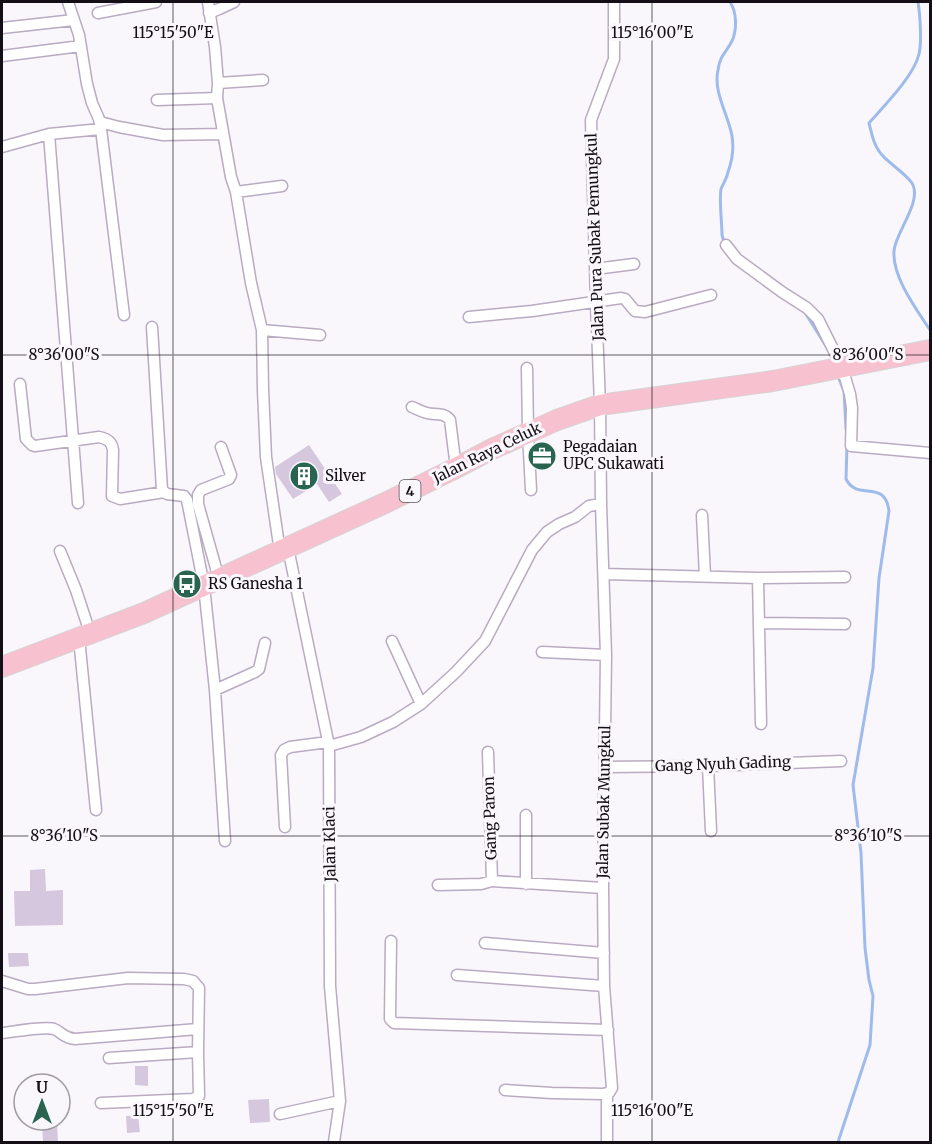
<svg xmlns="http://www.w3.org/2000/svg" width="932" height="1144" viewBox="0 0 932 1144" font-family="Merriweather,serif">
<style>
.lines{fill:none;stroke-linecap:round;stroke-linejoin:round}
.stream{stroke:#9fbbec;stroke-width:3}
.building{fill:#d5c7dd}
.street-casing{stroke:#b9abc1;stroke-width:13}
.highway-casing{stroke:#d5d4d5;stroke-width:22}
.street{stroke:#fff;stroke-width:10}
.highway{stroke:#f8c1cf;stroke-width:20}
.ticks{fill:none;stroke:#140f16;stroke-width:1.5;stroke-opacity:0.45}
.labels{text-anchor:middle;stroke-width:6;stroke-linejoin:round;paint-order:stroke}
.shield{fill:#faf7fc;stroke:#59555b;stroke-width:1.5}
.shield-label{font-size:14px;font-weight:bold;fill:#140f16}
.street-label{font-size:15px;fill:#140f16;stroke:#faf7fc}
.poi-label{font-size:15px;fill:#140f16;stroke:#faf7fc;text-anchor:start}
.ticks-label{font-size:15px;text-anchor:middle;fill:#140f16;stroke:#faf7fc;stroke-width:6;stroke-linejoin:round;paint-order:stroke}
</style>
<rect width="100%" height="100%" fill="#faf7fc"/>
<g class="lines">
<path class="stream" d="M918,2c2,12 4,40 1,52 -5,22 -35,52 -50,69 3,12 5,24 14,33 7,8 27,21 30,29 8,19 -18,48 -19,66 -2,26 23,59 36,79
M724,242l-2,-7c0,-12 -3,-35 -1,-46 2,-5 6,-11 7,-17 4,-11 6,-24 4,-36 -4,-22 -19,-44 -14,-66 2,-15 8,-17 14,-29 5,-11 5,-29 -2,-39
M804,311l22,35
M837,374l7,17 2,38
M838,1142l32,-97 3,-49 -4,-16 -4,-32 -4,-95 -8,-68 20,-117 6,-90 10,-67c-4,-33 -32,-9 -43,-32l1,-34"/>
</g>
<path class="building" d="M309,445l33,49 -13,8 -12,-18 -24,15 -17,-25 -1,-7z
M45,869l1,22 17,-1v35l-48,1 -1,-35h16v-21z
M8,953h20l1,13 -20,1z
M135,1066h13v20l-13,-1z
M269,1099l1,23 -20,1 -2,-23z
M138,1115l2,17 -13,1 -1,-17z
M57,1121l1,22h-15l-1,-21z"/>
<g class="lines">
<g class="street-casing">
<path id="street" d="M208,2l7,45 3,36 -1,15 14,79 5,15 15,91 11,47 1,60 3,67 14,95
M98,13l58,-11
M209,13l10,-4 15,-7
M2,28l72,-8
M2,56l79,-10
M218,83l45,-3
M157,100l60,-2
M100,122l19,5 44,8 60,-1
M101,129l23,186
M49,134l29,369
M2,147l47,-13 52,-5 -2,-10 -7,-16 -5,-19 -8,-49 -11,-33
M236,192l46,-6
M726,245l11,14 45,33 25,16 11,11 24,48 8,27 2,14 -1,38 79,7
M595,269l39,-5
M469,317l63,-6 89,-13 4,1 10,12 10,1 66,-17
M152,327l10,163 5,4 17,2 3,4 17,86 11,104 10,151
M262,330l58,5
M527,368l1,65 3,57
M20,384l6,55 6,6 3,1 64,-9c9,2 13,5 14,13l-1,46 8,3 44,-7
M412,407c5,2 10,5 15,6 8,2 17,-1 23,7l6,48
M702,515l3,61
M288,548l41,198 1,240 10,115 -6,41
M60,551l16,39 14,43
M604,574l154,4 87,-1
M758,578l3,146
M219,579l-21,-75v-9l3,-5 28,-11 2,-4 -10,-28
M759,623l86,1
M79,638l17,172
M392,641l29,63
M542,652l64,3
M215,690l40,-18 4,-3 6,-26
M329,746l32,-9 32,-15 28,-18 35,-32 29,-31 47,-91 15,-18 12,-8 16,-7 14,-11 12,-2
M488,752l4,129
M708,766l3,65
M605,767l103,-1 133,-5
M526,815v69
M285,827l-4,-72 3,-5 6,-3 38,-5
M438,885l43,-1 11,-3 111,7
M391,941l-1,78 4,4 214,7
M485,943l119,10
M457,975l147,11
M2,981l26,8h7l93,-11 56,1 9,2 6,7 -1,64 1,44 -6,3 -92,4
M2,1033c10,-1 43,-7 52,-4 8,3 9,9 21,10l123,-10
M109,1058l89,-6
M505,1090l47,3 51,1 6,-1 3,-5 -8,-102 -1,-98 3,-233 -5,-151 -1,-99 -4,-103 -5,-182 23,-61v-57
M607,1094v48
M280,1114l60,-13"/>
</g>
<g class="highway-casing">
<path id="highway" d="M2,667l142,-54 241,-110 71,-35 36,-19 65,-29 43,-15 173,-24 157,-31"/>
</g>
<use href="#street" class="street"/>
<use href="#highway" class="highway"/>
</g>
<path class="ticks" d="M173,2v1140M652,2v1140M2,355h928M2,836h928"/>
<defs>
<g id="office-disc" transform="scale(1.5)"><circle r="9.5" fill="#28644f" stroke="#faf7fc"/><path d="M-6-3h4V-5.5h4V-3h4V5H-6ZM-1-4.5V-3h2v-1.5ZM-6 0V1H6V0Z" fill="#fff"/></g>
<g id="building-disc" transform="scale(1.5)"><circle r="9.5" fill="#28644f" stroke="#faf7fc"/><path d="M-4-6H4V6H1V3H-1V6H-4ZM-2.5-4.3h1.7v1.8h-1.7ZM.8-4.3h1.7v1.8H.8ZM-2.5-1h1.7V.8h-1.7ZM.8-1h1.7V.8H.8Z" fill="#fff"/></g>
<g id="bus-disc" transform="scale(1.5)"><circle r="9.5" fill="#28644f" stroke="#faf7fc"/><path d="M-5-6H5V4H4V6H2V4H-2V6H-4V4H-5ZM-3.5-4V0h7V-4ZM-3.5 1.2v1.5H-2V1.2ZM2 1.2v1.5H3.5V1.2Z" fill="#fff"/></g>
</defs>
<g fill-rule="evenodd">
<use href="#office-disc" x="542" y="456"/>
<use href="#building-disc" x="304" y="476"/>
<use href="#bus-disc" x="187" y="584"/>
</g>
<g class="labels">
<rect class="shield" x="399.5" y="480" width="21" height="22" rx="4.5"/>
<g class="shield-label">
<text x="410" y="496">4</text>
</g>
<g class="street-label">
<text transform="translate(595 237) rotate(-92)" y="5">Jalan Pura Subak Pemungkul</text>
<text transform="translate(487 453) rotate(-26)" y="5">Jalan Raya Celuk</text>
<text transform="translate(723 764) rotate(-2)" y="5">Gang Nyuh Gading</text>
<text transform="translate(604 802) rotate(-89)" y="5">Jalan Subak Mungkul</text>
<text transform="translate(490 818) rotate(-92)" y="5">Gang Paron</text>
<text transform="translate(330 844) rotate(-91)" y="5">Jalan Klaci</text>
</g>
<g class="poi-label">
<text x="563" y="452">Pegadaian<tspan x="563" dy="17">UPC Sukawati</tspan></text>
<text x="325" y="481">Silver</text>
<text x="208" y="589">RS Ganesha 1</text>
</g>
</g>
<g class="ticks-label">
<text x="173" y="38">115°15'50"E</text>
<text x="652" y="38">115°16'00"E</text>
<text x="64" y="360">8°36'00"S</text>
<text x="868" y="360">8°36'00"S</text>
<text x="64" y="841">8°36'10"S</text>
<text x="868" y="841">8°36'10"S</text>
<text x="173" y="1116">115°15'50"E</text>
<text x="652" y="1116">115°16'00"E</text>
</g>
<rect width="932" height="1144" fill="none" stroke="#140f16" stroke-width="6"/>
<g transform="translate(42 1102)"><circle r="28" fill="#faf7fc" stroke="#9e9aa0" stroke-width="1.5"/>
<path d="M0-4.5L10 22L0 15L-10 22Z" fill="#28644f"/>
<text y="-9" font-size="16" font-weight="bold" text-anchor="middle" fill="#140f16">U</text>
</g>
</svg>
